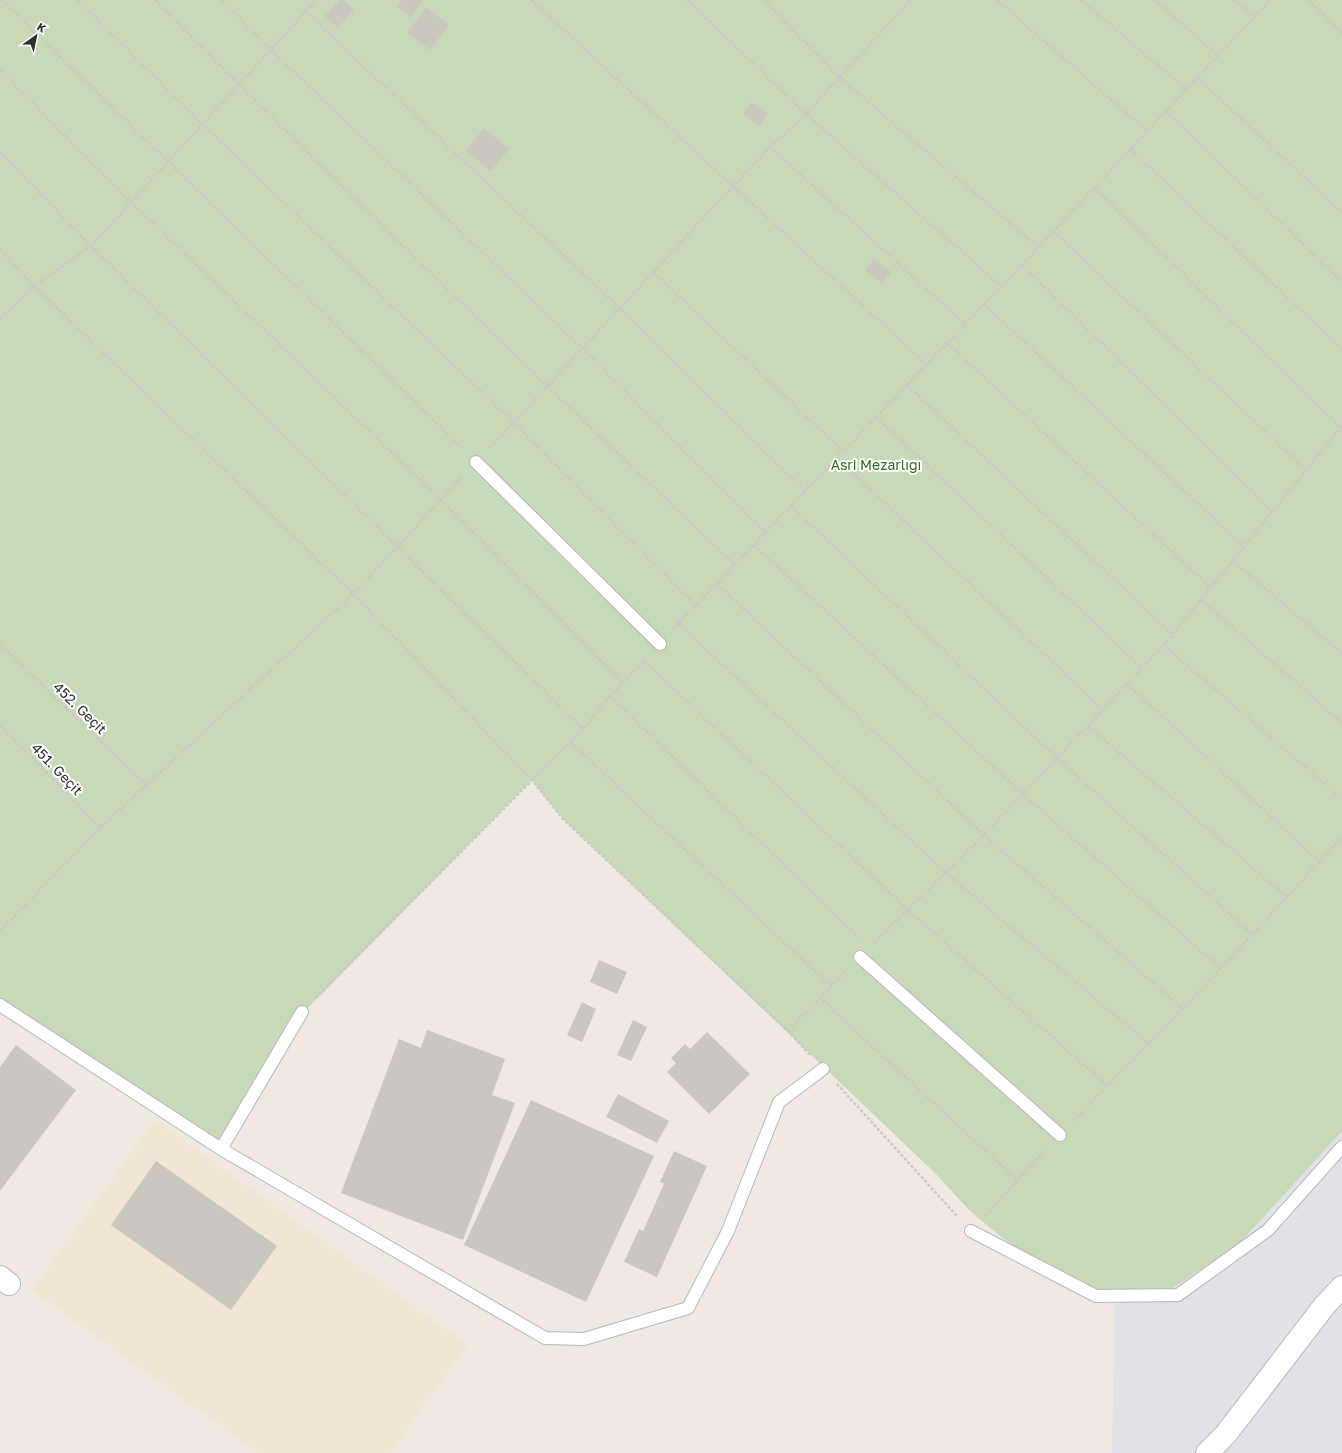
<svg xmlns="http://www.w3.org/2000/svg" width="1342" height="1453" viewBox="0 0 1342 1453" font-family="'Golos Text',sans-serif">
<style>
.industrial{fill:#e3e1e8}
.education{fill:#f0e6d1}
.cemetery{fill:#c8d9b8}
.building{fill:#cbc7bf}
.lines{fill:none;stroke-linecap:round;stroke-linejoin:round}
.lane-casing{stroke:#b4b7c1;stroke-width:14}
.street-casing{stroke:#b4b7c1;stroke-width:24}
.path{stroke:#c9c9c9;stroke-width:2.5;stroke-dasharray:3 2;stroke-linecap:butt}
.lane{stroke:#fff;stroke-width:12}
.street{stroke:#fff;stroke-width:22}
.labels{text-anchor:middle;stroke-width:4;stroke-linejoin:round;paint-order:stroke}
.park-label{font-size:14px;fill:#2c6e1b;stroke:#fff}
.street-label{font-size:14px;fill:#2e2e2e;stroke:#fff}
</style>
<rect width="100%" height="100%" fill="#efe9e1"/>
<path class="industrial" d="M1342,1131v322h-230l3,-160 123,-48z"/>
<path class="education" d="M155,1120l313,225 -78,108h-132l-226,-163z"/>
<path class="cemetery" d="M0,0h1342v1131l-104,114 -67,44 -56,4 -36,-9 -53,-27 -55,-45 -37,-40 -372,-354 -30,-38 -238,242 -78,122 -216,-140z"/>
<path class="building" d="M339,0h4l11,10 -16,18 -13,-12z
M402,0h20l1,1 -12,16 -14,-11z
M426,7l23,18 -19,25 -23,-17z
M751,102l17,12 -9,12 -16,-12z
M484,128l25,21 -18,22 -25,-20z
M874,259l17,13 -9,11 -17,-13z
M599,960l28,12 -10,22 -27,-12z
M582,1002l14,7 -14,33 -15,-7z
M633,1020l14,7 -16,34 -14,-6z
M427,1030l78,29 -13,36 23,8 -52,137 -122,-47 58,-154 22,9z
M707,1032l43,42 -41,40 -42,-42 9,-9 -5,-5 14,-14 5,5z
M16,1045l60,45 -76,101v-124z
M618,1094l51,27 -12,22 -51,-26z
M531,1100l123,56 -68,146 -122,-57z
M674,1151l33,15 -50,111 -33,-15 15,-33 4,2 21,-47 -4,-2z
M156,1161l121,85 -46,64 -120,-85z"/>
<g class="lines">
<g class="lane-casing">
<path id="lane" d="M476,462l184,182
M860,957l200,178
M0,1005l221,144 81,-137
M221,1149l324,189 39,1 104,-31 40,-77 51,-129 44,-33
M971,1231l125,65 82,-1 90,-65 74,-83"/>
</g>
<g class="street-casing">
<path id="street" d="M0,1277l9,7
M1207,1453l19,-19 99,-129 17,-18"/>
</g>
<path class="path" d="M2,0l461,449
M78,0l124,124 311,298 183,184
M155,0c190,192 384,379 580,565
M222,0l48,49 312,299 184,185
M531,0l395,364
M687,0l119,114 195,172
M764,0l76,78 198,169
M997,0l150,131
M1081,0l105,89
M1154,0l64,55
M1234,0l19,16
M1308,0l34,33
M305,11l314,297 186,183
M0,70l131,132 310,298 182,183
M1197,77l145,136
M1166,111l176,171
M770,147l195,177
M1130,149l212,200
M0,152l91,94 492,483
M1094,187l247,241
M1053,231l253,239
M0,249l34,37 319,308 179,186 30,38 226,213 22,24
M1022,265l251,247
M653,272l190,179
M984,304l260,243
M0,319l34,-33 57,-40 225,-246
M947,343l264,245
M907,385l266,250
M876,417l266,251
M490,448l242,-261 38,-40 36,-33 105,-114
M837,458l266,252
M791,506l266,252 196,177
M754,545l269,249 197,174
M1233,561l109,93
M717,584l267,251 199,174
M1201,600l141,123
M678,623l268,250 203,171
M672,630l350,-365 248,-265
M0,644l147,142
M1164,645l178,154
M644,661l264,249 200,176
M1127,684l193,178
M610,696l249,242
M0,725l100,103
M1088,726l199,171
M570,742l261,244
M0,931l100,-103 253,-234 110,-118
M874,943l110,-108 180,-190 178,-219
M819,997l198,183
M316,998l267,-269 27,-33 36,-37
M788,1031l58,-60
M837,1084l120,132
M1073,1121l125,-128 144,-156
M985,1216l61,-67"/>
<use href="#lane" class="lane"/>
<use href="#street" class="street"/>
</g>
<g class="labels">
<g class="park-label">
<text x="876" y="470">Asri Mezarlığı</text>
</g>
<g class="street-label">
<text transform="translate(80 708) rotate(44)" y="5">452. Geçit</text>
<text transform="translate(57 769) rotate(46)" y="5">451. Geçit</text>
</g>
</g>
<g transform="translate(36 36) rotate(33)" stroke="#ffffff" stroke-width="3" paint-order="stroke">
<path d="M0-3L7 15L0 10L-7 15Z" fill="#2e2e2e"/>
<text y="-6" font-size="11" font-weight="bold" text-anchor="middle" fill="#2e2e2e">K</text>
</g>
</svg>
